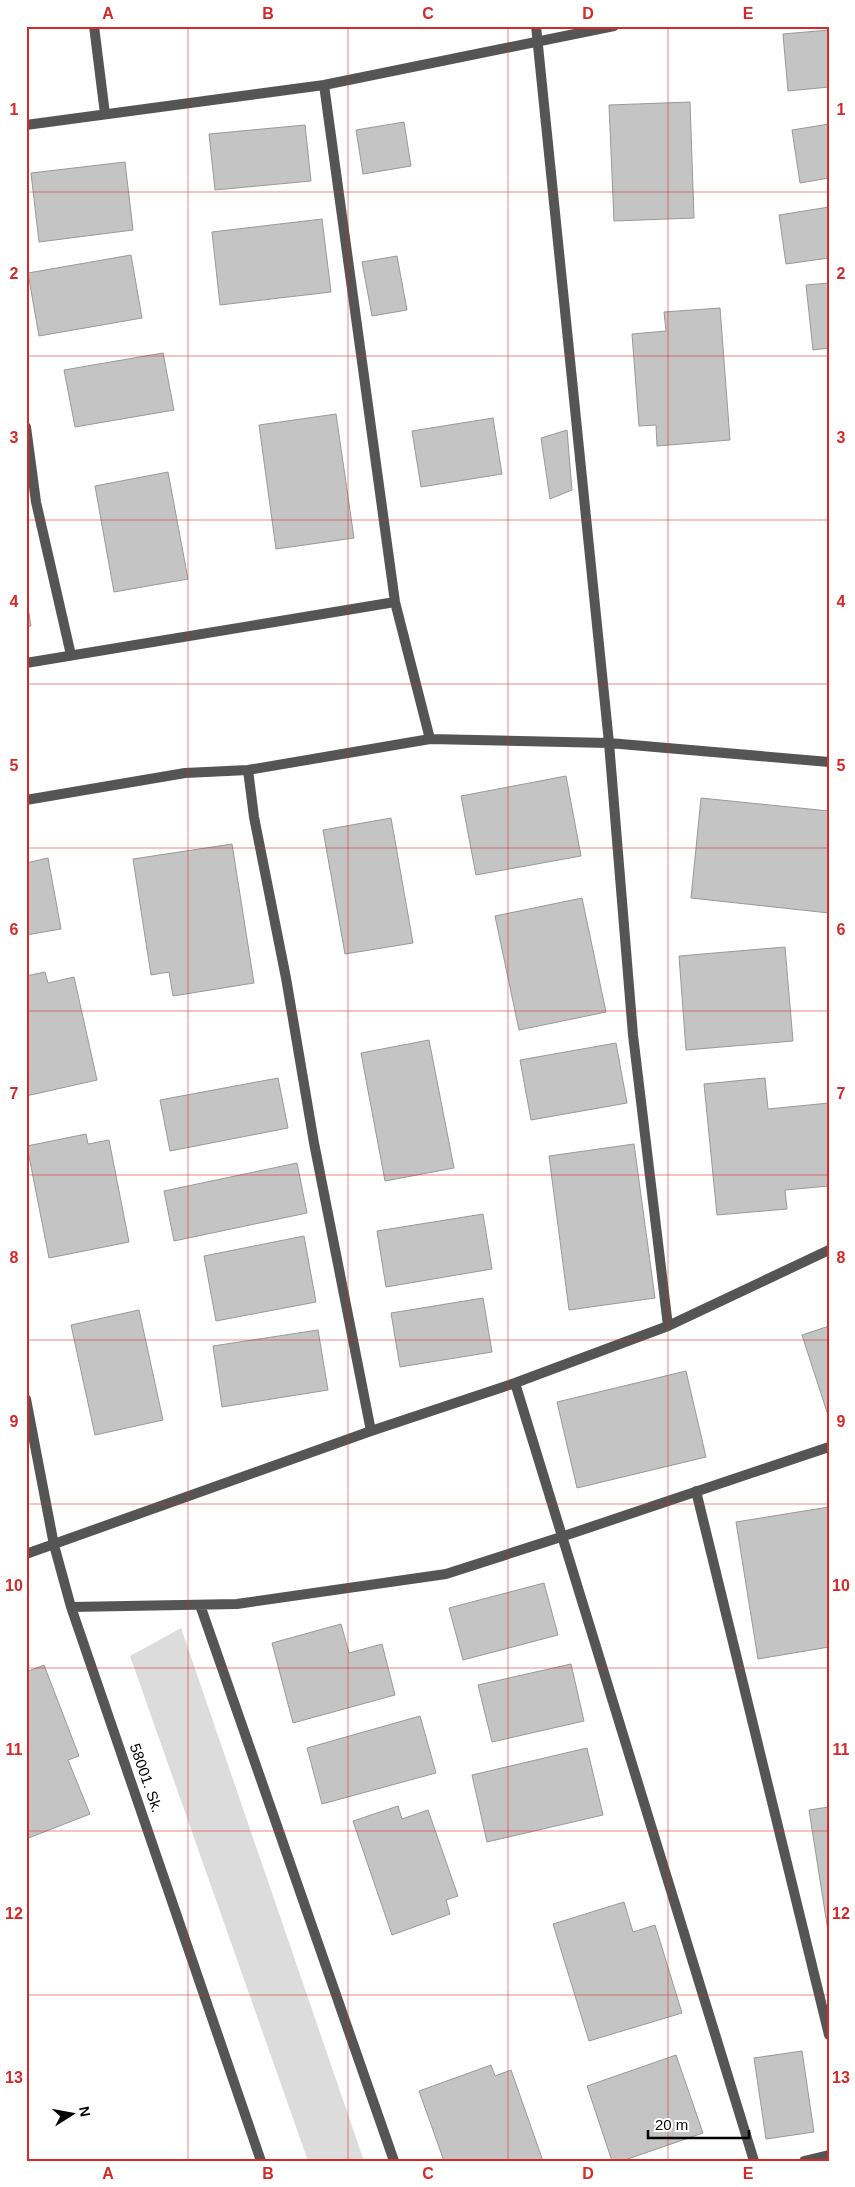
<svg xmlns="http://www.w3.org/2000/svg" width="855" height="2187" viewBox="0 0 855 2187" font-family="Arial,sans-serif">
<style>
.green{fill:#dcdcdc}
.building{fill:#c4c4c4;stroke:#999}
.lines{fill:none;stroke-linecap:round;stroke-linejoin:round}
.minor{stroke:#555;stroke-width:10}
.tertiary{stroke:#555;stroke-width:10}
.grid{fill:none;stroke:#d62828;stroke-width:1;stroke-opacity:0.55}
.labels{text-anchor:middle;stroke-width:5;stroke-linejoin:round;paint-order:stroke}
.street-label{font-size:15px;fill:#000;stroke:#fff}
.neatline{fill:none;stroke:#d62828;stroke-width:2}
.grid-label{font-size:16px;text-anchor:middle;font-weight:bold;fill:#d62828}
</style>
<rect width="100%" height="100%" fill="#fff"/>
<path class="green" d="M181,1628l183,533h-56l-178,-505z"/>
<path class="building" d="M829,30v57l-41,4 -5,-57z
M690,102l4,116 -80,3 -5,-116z
M404,122l7,44 -48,8 -7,-44z
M829,124v54l-29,5 -8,-53z
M305,125l6,56 -96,9 -6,-56z
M125,162l8,68 -94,12 -8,-69z
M829,207v51l-43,6 -7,-49z
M322,219l9,73 -111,13 -8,-73z
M131,255l11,63 -103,18 -11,-63z
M397,256l10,54 -35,6 -10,-54z
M829,283v65l-16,2 -7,-65z
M720,308l10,132 -73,6 -1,-21 -17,1 -7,-92 34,-3 -2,-19z
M163,353l11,57 -99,17 -11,-57z
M336,414l18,124 -78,11 -17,-124z
M493,418l9,56 -81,13 -9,-56z
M567,430l5,60 -22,9 -9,-61z
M168,472l20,107 -74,13 -19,-106z
M26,595l5,31 -5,1z
M566,776l15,80 -105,19 -15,-79z
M701,798l128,13v102l-138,-15z
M391,818l22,125 -68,11 -22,-124z
M232,844l22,139 -81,13 -4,-24 -18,3 -18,-116z
M48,858l13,71 -35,6v-72z
M582,898l24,114 -87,18 -24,-114z
M785,947l8,94 -107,9 -7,-94z
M45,972l3,11 26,-6 23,103 -71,16v-120z
M429,1040l25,128 -69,13 -24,-128z
M616,1043l11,60 -96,17 -11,-60z
M278,1078l10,50 -118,23 -10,-51z
M765,1078l3,31 61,-6v83l-44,4 2,19 -70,6 -13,-131z
M86,1134l2,10 21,-4 20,102 -80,16 -22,-112z
M634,1144l21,154 -86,12 -20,-154z
M297,1163l10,50 -133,28 -10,-50z
M483,1214l9,55 -106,18 -9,-56z
M304,1236l12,66 -100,19 -12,-65z
M483,1298l9,54 -92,15 -9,-54z
M139,1310l24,110 -68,15 -24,-110z
M829,1326v85l-2,1 -25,-77z
M318,1330l10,60 -106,17 -9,-61z
M686,1371l20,86 -129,31 -20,-86z
M829,1507v140l-71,12 -22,-137z
M544,1583l14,52 -95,25 -14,-52z
M341,1624l8,29 33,-9 13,51 -102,28 -21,-80z
M571,1664l13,57 -92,21 -14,-57z
M44,1665l35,91 -11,4 22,54 -64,25v-167z
M420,1716l16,57 -114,31 -15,-56z
M587,1748l16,67 -116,27 -15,-67z
M398,1806l4,13 26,-9 30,86 -12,4 4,14 -58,21 -39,-114z
M829,1807v123l-1,1 -19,-121z
M624,1902l9,30 22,-7 27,88 -93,28 -36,-117z
M802,2051l12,81 -48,7 -12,-81z
M676,2055l27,78 -81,28h-10l-25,-75z
M491,2065l4,11 16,-6 32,91h-99l-25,-70z"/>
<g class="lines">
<path class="minor" d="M94,26l11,88
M536,26l73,717 24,292 35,291
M324,85l71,517 35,137
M26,125l298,-40 290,-59
M26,427l10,75 35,153
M26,663l369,-61
M248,770l6,47 32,161 28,165 57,288
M26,800l159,-27 63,-3 182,-31 179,4 220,19
M515,1383l239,778
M26,1399l28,146 17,62 190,554
M696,1491l133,544
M26,1554l345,-123 144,-48 153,-57 161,-76
M200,1605l194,556
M71,1607l166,-3 209,-30 115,-37 268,-90"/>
<path class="tertiary" d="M804,2161l25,-6"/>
</g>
<path class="grid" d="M188,26v2135M348,26v2135M508,26v2135M668,26v2135M26,192h803M26,356h803M26,520h803M26,684h803M26,848h803M26,1011h803M26,1175h803M26,1340h803M26,1504h803M26,1668h803M26,1831h803M26,1995h803"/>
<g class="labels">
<g class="street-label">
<text transform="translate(146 1778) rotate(71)" y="5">58001. Sk.</text>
</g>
</g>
<rect width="855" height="2187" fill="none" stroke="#ffffff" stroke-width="55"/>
<g transform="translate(72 2114) rotate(79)" stroke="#ffffff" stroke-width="4" paint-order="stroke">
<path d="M0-4L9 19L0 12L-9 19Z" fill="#000000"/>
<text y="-8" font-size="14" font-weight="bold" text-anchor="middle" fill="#000000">N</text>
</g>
<path d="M648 2130v8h101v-8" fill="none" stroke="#000000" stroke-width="2.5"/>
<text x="655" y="2130" font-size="15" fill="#000000" stroke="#ffffff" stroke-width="4" paint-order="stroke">20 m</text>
<rect x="28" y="28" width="800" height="2132" class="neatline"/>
<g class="grid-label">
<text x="108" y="19">A</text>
<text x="268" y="19">B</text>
<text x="428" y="19">C</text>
<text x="588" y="19">D</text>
<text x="748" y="19">E</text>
<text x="14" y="115">1</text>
<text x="841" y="115">1</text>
<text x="14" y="279">2</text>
<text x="841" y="279">2</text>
<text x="14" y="443">3</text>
<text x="841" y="443">3</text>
<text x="14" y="607">4</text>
<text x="841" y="607">4</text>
<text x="14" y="771">5</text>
<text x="841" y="771">5</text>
<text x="14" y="935">6</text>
<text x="841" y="935">6</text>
<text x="14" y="1099">7</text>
<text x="841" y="1099">7</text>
<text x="14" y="1263">8</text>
<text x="841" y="1263">8</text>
<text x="14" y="1427">9</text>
<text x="841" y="1427">9</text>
<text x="14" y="1591">10</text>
<text x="841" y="1591">10</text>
<text x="14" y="1755">11</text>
<text x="841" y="1755">11</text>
<text x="14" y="1919">12</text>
<text x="841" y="1919">12</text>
<text x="14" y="2083">13</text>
<text x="841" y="2083">13</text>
<text x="108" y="2179">A</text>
<text x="268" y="2179">B</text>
<text x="428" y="2179">C</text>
<text x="588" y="2179">D</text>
<text x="748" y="2179">E</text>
</g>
</svg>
